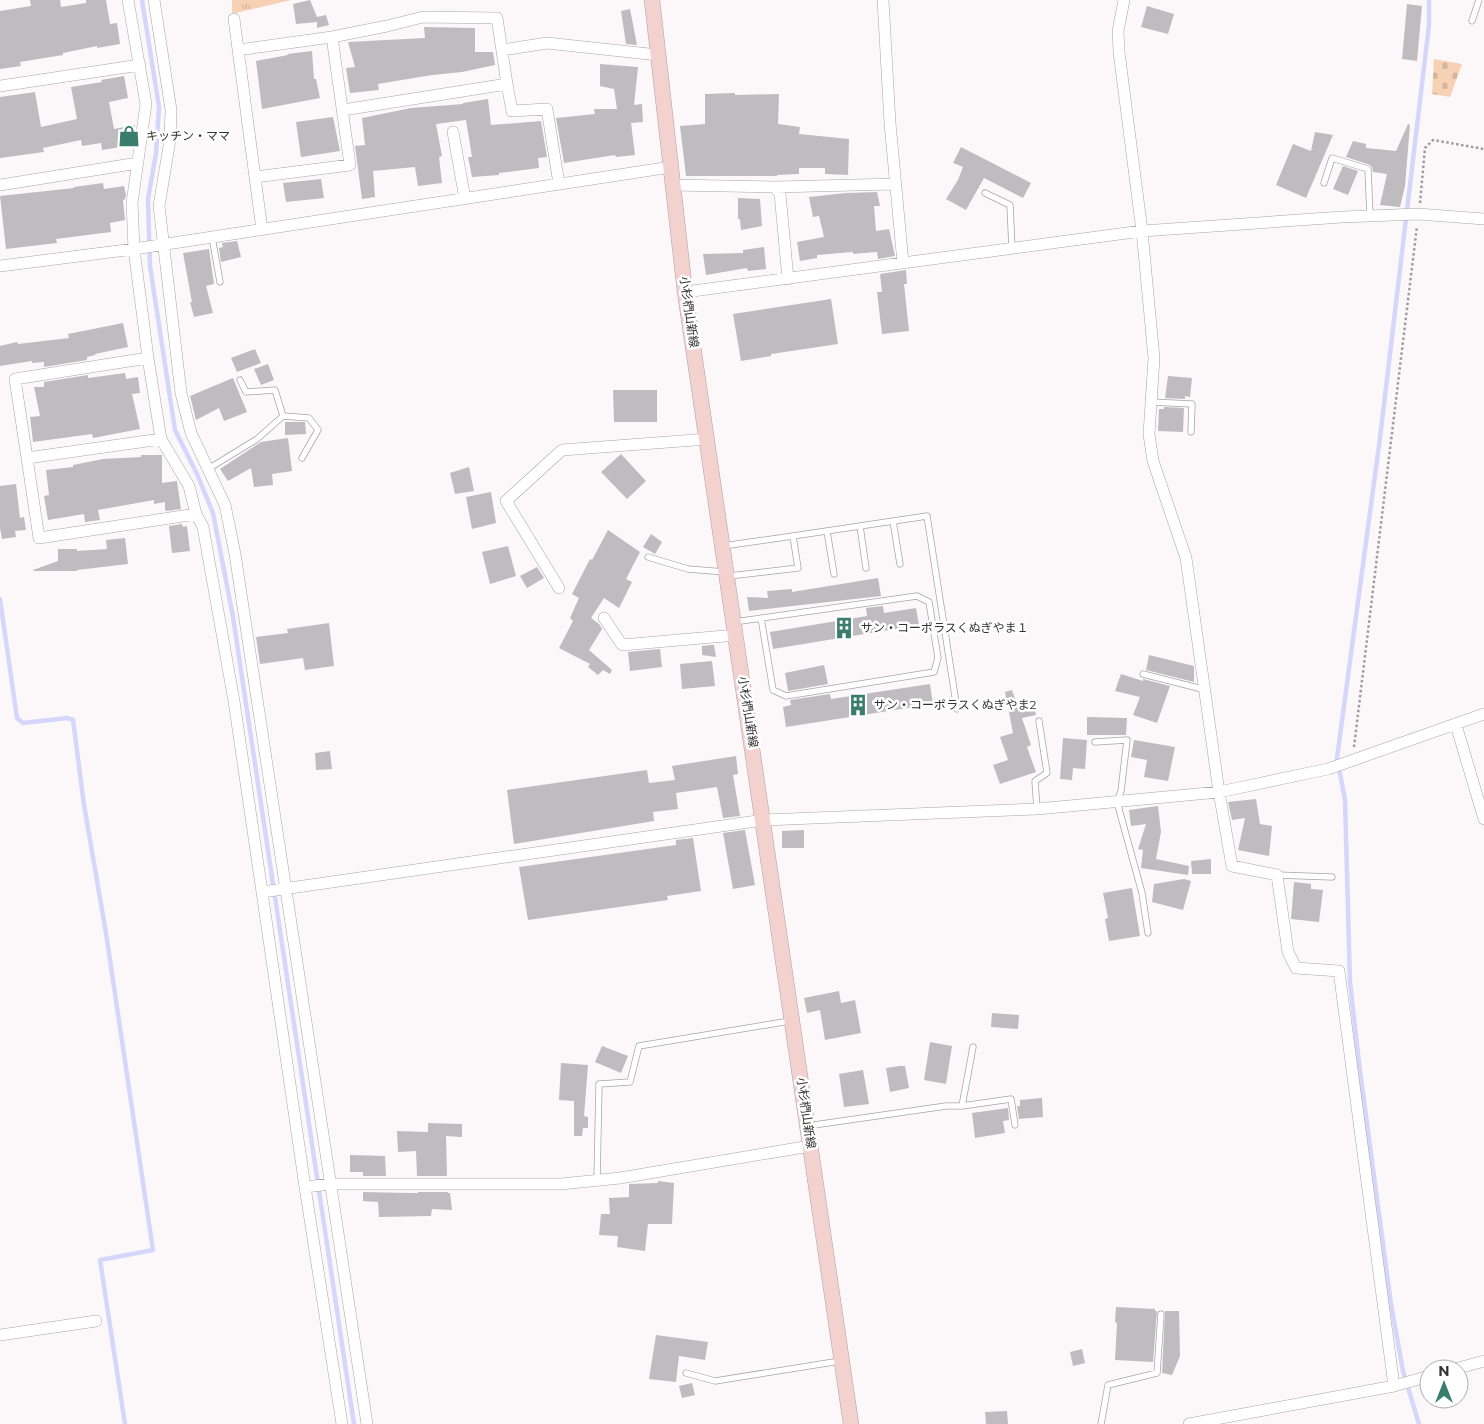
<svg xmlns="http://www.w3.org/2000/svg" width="1484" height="1424" viewBox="0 0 1484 1424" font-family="Montserrat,'Noto Sans JP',sans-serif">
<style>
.grass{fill:url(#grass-tufts)}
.cemetery{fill:url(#cemetery-stones)}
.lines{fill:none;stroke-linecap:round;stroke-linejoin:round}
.stream{stroke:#d4d7fb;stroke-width:4.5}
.building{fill:#bebcbf}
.service-casing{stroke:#a9a5a6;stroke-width:7}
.minor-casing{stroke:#a9a5a6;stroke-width:12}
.secondary-casing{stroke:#a9a5a6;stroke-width:16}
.path{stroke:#9f9c9e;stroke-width:2.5;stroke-dasharray:2.5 2.5;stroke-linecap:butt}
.service{stroke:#fff;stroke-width:5.5}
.minor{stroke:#fff;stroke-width:11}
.secondary{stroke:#f3d1ce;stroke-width:15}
.labels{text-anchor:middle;stroke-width:5;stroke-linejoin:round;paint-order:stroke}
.poi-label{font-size:12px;fill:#343233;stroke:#fff;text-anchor:start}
.street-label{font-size:12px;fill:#343233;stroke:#fff}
</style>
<defs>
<pattern id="grass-tufts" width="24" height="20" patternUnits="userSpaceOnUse" patternTransform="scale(1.25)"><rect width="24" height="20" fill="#f7d1b4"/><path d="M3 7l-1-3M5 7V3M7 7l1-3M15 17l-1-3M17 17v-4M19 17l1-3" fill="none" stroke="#d4b49b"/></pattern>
<pattern id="cemetery-stones" width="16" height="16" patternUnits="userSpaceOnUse" patternTransform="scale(1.25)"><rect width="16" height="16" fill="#f7d1b4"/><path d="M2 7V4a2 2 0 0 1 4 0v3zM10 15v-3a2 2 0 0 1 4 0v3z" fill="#d4b49b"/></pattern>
</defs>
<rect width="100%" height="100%" fill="#fcf8fa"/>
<path class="grass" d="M232,0h59l-59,14z"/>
<path class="cemetery" d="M1434,59l28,5 -12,33 -18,-3z"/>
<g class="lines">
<path class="stream" d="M142,0l17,107 -3,46 -8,46 2,67 25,164 22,44 16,39 20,104 121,807
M0,599l17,119 6,5 44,-5 6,2 11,85 22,128 47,317 -53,10 25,164
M1419,1424l-16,-53 -12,-67 -32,-241 -9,-81 -5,-182 -8,-42 43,-320 49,-413v-25"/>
</g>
<path class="building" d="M30,0h30l1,7 25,-4v-3h20l4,24 7,-1 3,21 -23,4v-2l-34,7v2l-43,7 1,4 -21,3v-58l31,-5z
M310,0l7,17 9,-2 3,10 -12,3v-6l-21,2 -3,-20z
M1407,4l15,2 -5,55 -15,-2z
M1147,6l27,8 -6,20 -27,-7z
M630,9l7,36 -11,-1 -5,-33z
M424,27l51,1v24h18l2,13 -33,7 -30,3 -54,9 1,6 -29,3 -4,-25 9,-1 -7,-25 77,-4z
M312,51l2,28h2l4,19 -58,11 -6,-48 32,-6 -1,-1z
M600,64l38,3 -4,38 8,-1 1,18 -12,1 4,32 -19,2 -1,-2 -51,8 -8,-45 39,-4 -1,-5h23l-3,-20 -14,-3z
M124,76l4,22 -19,4 5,27 21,-4 -2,20 -31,5 -1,-7 -19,3 -1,-6 -38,8 1,4 -44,6v-61l35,-5 6,35 36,-8 -6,-32 31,-5 -1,-2z
M735,93v2l44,-1 -1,30 22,3 -1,7 50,5 -1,36 -23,-1v-6h-26v6l-22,1v1h-91l-6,-50 25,-2v-30z
M488,99l3,26 50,-4 6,36 -9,1 1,10 -40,5v2l-27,2 -4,-20h4l-6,-37 -30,4 6,32 -3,1 3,26 -24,3 -3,-19 -42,4 2,26 -13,2 -7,-53 10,-1 -3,-27 49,-10 52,-4v-1z
M333,117l7,34 -39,6 -5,-35z
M1408,124l2,1 -5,61 -5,21 -20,-2 7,-31 -14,-2 -1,-5 -2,-2 -24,-8 7,-16 13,3v4l30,3z
M1315,132l18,3 -27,63 -30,-13 17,-41 18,7z
M961,147l70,36 -8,15 -39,-20 -18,32 -20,-11 12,-19 5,-13 -10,-4z
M1343,166l15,5 -10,24 -15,-6z
M321,179l3,19 -38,4 -3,-19z
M103,183l1,6 20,-3 2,9 -1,4 -2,1 2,20 -15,3 1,9 -55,7 1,4 -51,6 -6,-53 74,-8v-1z
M877,192l3,14h-6l2,25 13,-2 6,27 -17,3 -1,-7 -24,2v-2l-36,3v3l-17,3 -3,-19 27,-5 -5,-21 -6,1 -4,-20 37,-4z
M738,198l22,1 2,27 -21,4 -1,-11h-2z
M237,241l4,16 -20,5 -2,-14 4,-1 -1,-4z
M764,247l2,22 -18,2 -1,-3 -41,7 -3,-21 40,-1v-3z
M209,249l5,35 -8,2 7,27 -19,4 -4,-15h2l-9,-49z
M906,270l1,14h-3l5,47 -27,3 -5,-42h5l-2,-18z
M831,299l7,45 -67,10v2l-30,5 -8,-47z
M123,323l5,24 -33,7v1l-8,2v3l-43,7v-5l-12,1v-2l-32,5v-20l17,-4 1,2 51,-6 -1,-4z
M255,349l6,14 -24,9 -6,-14z
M268,364l6,16 -13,5 -7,-16z
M125,373l1,6 12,-2 2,16 -8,1 8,35 -47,9 -1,-4 -59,8 -3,-25 10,-1 -6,-29h10v-5l44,-7v3z
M1168,376l24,2 -2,19 -5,-1v3l-20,-1z
M233,378l14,34 -23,9 -5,-13 -23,12 -6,-24z
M613,390h44v32h-43z
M1164,407l20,1 -1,24 -25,-1 1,-22h5z
M285,422h20l1,12 -21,1z
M288,438l4,33 -20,3 1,11 -19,2 -3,-19 -23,13 -8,-12 41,-27z
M621,454l25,27 -19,18 -26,-27z
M141,455h21v28l15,-2 4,28 -14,2 -2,-1v-8l-11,2v-4l-56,10 2,10 -15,2 -1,-8 -36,6 -4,-24 5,-1 -3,-25 27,-3v-2l30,-6 38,-2z
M469,467l5,24 -19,3 -5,-21z
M16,484l4,34 4,-1 2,13 -11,1 1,6 -14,2 -2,-11v-42z
M491,492l5,31 -24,6 -6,-32z
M182,524l1,3 4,-1 3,25 -18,2 -3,-27z
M608,530l32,22 -14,27 6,3 -13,26 -15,-10 -13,20 8,6 3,5 -13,21 23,20 -2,4 -7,-4 -5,5 -10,-8 2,-3 -31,-16 14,-27 -3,-3 9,-20 -7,-4 18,-35 2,1z
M651,534l11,8 -7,12 -12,-7z
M125,538l3,26 -51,6v1h-43l-1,-1 25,-9v-12h19v2l30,-2 -1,-9z
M508,546l8,30 -26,8 -8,-32z
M537,567l7,11 -17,10 -7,-12z
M878,578l3,18 -132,15 -2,-14 21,1 -1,-7 25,-2v3z
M883,606l1,7 32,-5 3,17 -146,24 -3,-17 97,-16 -1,-8z
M329,623l5,43 -29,4 -2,-12 -43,6 -4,-27 32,-4 -1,-4z
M711,645h3l2,12 -14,-2v-9z
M660,649l2,18 -32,4 -2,-19z
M1149,655l45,11v16l-48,-12z
M712,661l3,25 -33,3 -2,-25z
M824,665l4,19 -40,7 -3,-18z
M1121,674l22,7v-2l27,7 -13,37 -24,-8 7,-18 -25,-6z
M930,684l3,20 -147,23 -3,-20 8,-2 -1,-5 40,-6 1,5z
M1012,690l4,12 17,-3 3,16 -14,3 9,27 -4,2 9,25 -36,12 -7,-19 15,-5 -8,-23 13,-4 -8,-41z
M1087,717l40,1 -1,17h-39z
M1063,738l24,2 -2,29 -12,-1 -1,12 -12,-1z
M1134,740l41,7 -7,34 -24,-4 3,-17 -16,-3z
M330,751l2,18 -16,1 -1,-17z
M736,756l2,18 -5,1 7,41 -17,2 -6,-31 -41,6 2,16 -25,3 1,9 -140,23 -7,-54 140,-20 2,13 26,-3 -3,-14z
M1256,799l4,25 12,2 -3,30 -31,-6 7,-32 -13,2 -4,-18z
M1158,806l3,26 -5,27 33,7 -1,9 -47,-7 2,-18 -5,-1 8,-25 -15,2 -2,-16z
M745,830l10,55 -22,4 -10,-56z
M804,830v18h-22v-17z
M693,838l8,53 -34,5 1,4 -140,20 -9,-53 157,-22v-5z
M1211,859v15h-19l-1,-13z
M1184,879l7,2 -8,29 -31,-8 2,-18z
M1294,882l17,2v5l12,1 -4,32 -28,-3z
M1132,888l8,48 -31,5 -4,-22 3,-1 -5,-25z
M839,991l2,12 14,-3 6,33 -36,7 -5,-30 -13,3 -3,-15z
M992,1013l27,2 -1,14 -27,-2z
M930,1042l22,4 -6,38 -22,-4z
M602,1046l26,10 -7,17 -26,-11z
M561,1063l27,2 -4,51 4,1v11h-5l-1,8h-8v-35l-15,-1z
M900,1066h5l4,22 -19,4 -4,-24z
M863,1070l6,34 -25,3 -5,-33z
M1042,1098l1,19 -24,2 -2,-13h3v-6z
M1008,1108l1,12 -6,1 2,12 -30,5 -3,-25z
M428,1123l34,1v13l-16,-1 1,40h-30l-1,-25 -18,1 -1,-21 31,1z
M350,1155l35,1 1,20h-23v-4h-13z
M658,1181l16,2 -2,41h-24l-3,27 -28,-4 1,-11 -19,-1 2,-21h9l-1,-16 20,-1v-13l29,-1z
M363,1192l47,1h8v-1h30v1h2l2,17 -20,-1 -1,7 -52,1 -1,-15 -15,-1z
M1116,1307l39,2v2h2l-4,51 -38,-2 2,-37 -2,-1z
M1165,1311h14l1,45 -8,19 -10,-2z
M656,1335l52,7 -3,18 -26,-4 -3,26 -27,-3z
M1082,1349l3,14 -12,3 -3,-14z
M692,1383l3,12 -13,3 -3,-12z
M1007,1411l1,13h-22l-1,-12z"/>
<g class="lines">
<g class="service-casing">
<path id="service" d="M1472,21l7,-21
M1324,183l8,-25 36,11 2,47
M985,193l25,12 2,44
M212,237l8,45
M1151,402l41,2 -1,28
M283,416l26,2 9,12 -16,28
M208,469l49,-30 26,-23 -8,-26 -29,2 -6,-12
M893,521l7,43
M860,526l6,42
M827,531l7,43
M793,536l134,-20 30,193
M723,546l70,-10 5,32 -69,8
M648,557l40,12 37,3
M734,622l183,-26 12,6 9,56 -4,14 -148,24 -13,-6 -12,-72
M1143,674l63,16
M1095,742l32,-2 -6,51 -4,11 25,91 6,40
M1037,809l-2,-28 12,-8 -8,-52
M1277,875l55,2
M962,1106l49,-7 4,26
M807,1126l139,-20h16l11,-59
M597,1181l2,-97 31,-2 9,-36 151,-25
M686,1373l29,8 125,-20
M1101,1424l7,-39 49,-12 4,-59"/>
</g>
<g class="minor-casing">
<path id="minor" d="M128,0l18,104 -14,99 2,46 14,109 13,81 -134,19 12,80 157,-24 -7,-28 -28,-47
M154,0l17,110 -1,30 -11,66 22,187 10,40 34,72 10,49 132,870
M883,0l7,123 13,140
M1124,0l-6,31 1,21 23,179 12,127 -5,76 4,27 33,97 33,234 13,74 45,9 11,77 8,16 43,3 55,415
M234,19l28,211
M332,37l55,-11 36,-9 74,1 10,66 -164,26
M238,50l94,-13 18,128 -95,12
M502,50l45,-7 111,12
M507,84l5,27 35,-2 12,75
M0,86l140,-21
M453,132l12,67
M0,185l138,-22
M673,185l102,2 5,7 8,85
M775,187l121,-3
M0,266l134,-17 537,-82
M685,292l457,-61 200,-14 76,-3 66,5
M27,458l-12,-79 133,-21
M196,514l7,13 31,174 28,191
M559,588l-53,-87 56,-51 146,-11
M604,618l18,27 114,-10
M1456,725l28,94
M305,1187l-43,-295 502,-72 273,-11 182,-17 109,-23 156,-55
M0,1335l96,-14
M1455,1369l29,-8
M342,1424l-37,-237 25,-3h231l59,-6 190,-32
M1189,1424l205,-38 35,-10"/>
</g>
<g class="secondary-casing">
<path id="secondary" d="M652,0l33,292 166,1132"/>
</g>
<path class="path" d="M1420,203l5,-55 8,-8 51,9
M1354,747l63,-521"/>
<use href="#service" class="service"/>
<use href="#minor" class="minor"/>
<use href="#secondary" class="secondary"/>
</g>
<defs>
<g id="shop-bare" transform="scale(1.725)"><path d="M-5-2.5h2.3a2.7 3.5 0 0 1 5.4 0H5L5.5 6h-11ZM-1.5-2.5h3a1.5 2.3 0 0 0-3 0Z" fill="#3a7d6f" stroke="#fff" stroke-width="2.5" paint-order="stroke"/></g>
<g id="building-bare" transform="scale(1.725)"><path d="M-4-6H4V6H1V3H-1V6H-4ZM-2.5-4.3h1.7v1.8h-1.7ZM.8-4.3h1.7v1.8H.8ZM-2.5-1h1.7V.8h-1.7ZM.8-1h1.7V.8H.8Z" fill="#3a7d6f" stroke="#fff" stroke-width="2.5" paint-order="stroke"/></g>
</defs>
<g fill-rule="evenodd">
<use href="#shop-bare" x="129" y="136"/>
<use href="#building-bare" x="844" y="628"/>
<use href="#building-bare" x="858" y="705"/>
</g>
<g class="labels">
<g class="poi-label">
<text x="146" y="140">キッチン・ママ</text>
<text x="861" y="632">サン・コーポラスくぬぎやま１</text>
<text x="874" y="709">サン・コーポラスくぬぎやま2</text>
</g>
<g class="street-label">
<text transform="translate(689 312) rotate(82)" y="4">小杉椚山新線</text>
<text transform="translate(748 712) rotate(81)" y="4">小杉椚山新線</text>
<text transform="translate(806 1113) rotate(82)" y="4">小杉椚山新線</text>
</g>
</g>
<g transform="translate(1444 1384)"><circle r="24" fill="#ffffff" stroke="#aeadad"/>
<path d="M0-4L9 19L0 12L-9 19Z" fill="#3a7d6f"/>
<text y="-8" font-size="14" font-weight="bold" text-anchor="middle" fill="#343233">N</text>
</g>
</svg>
